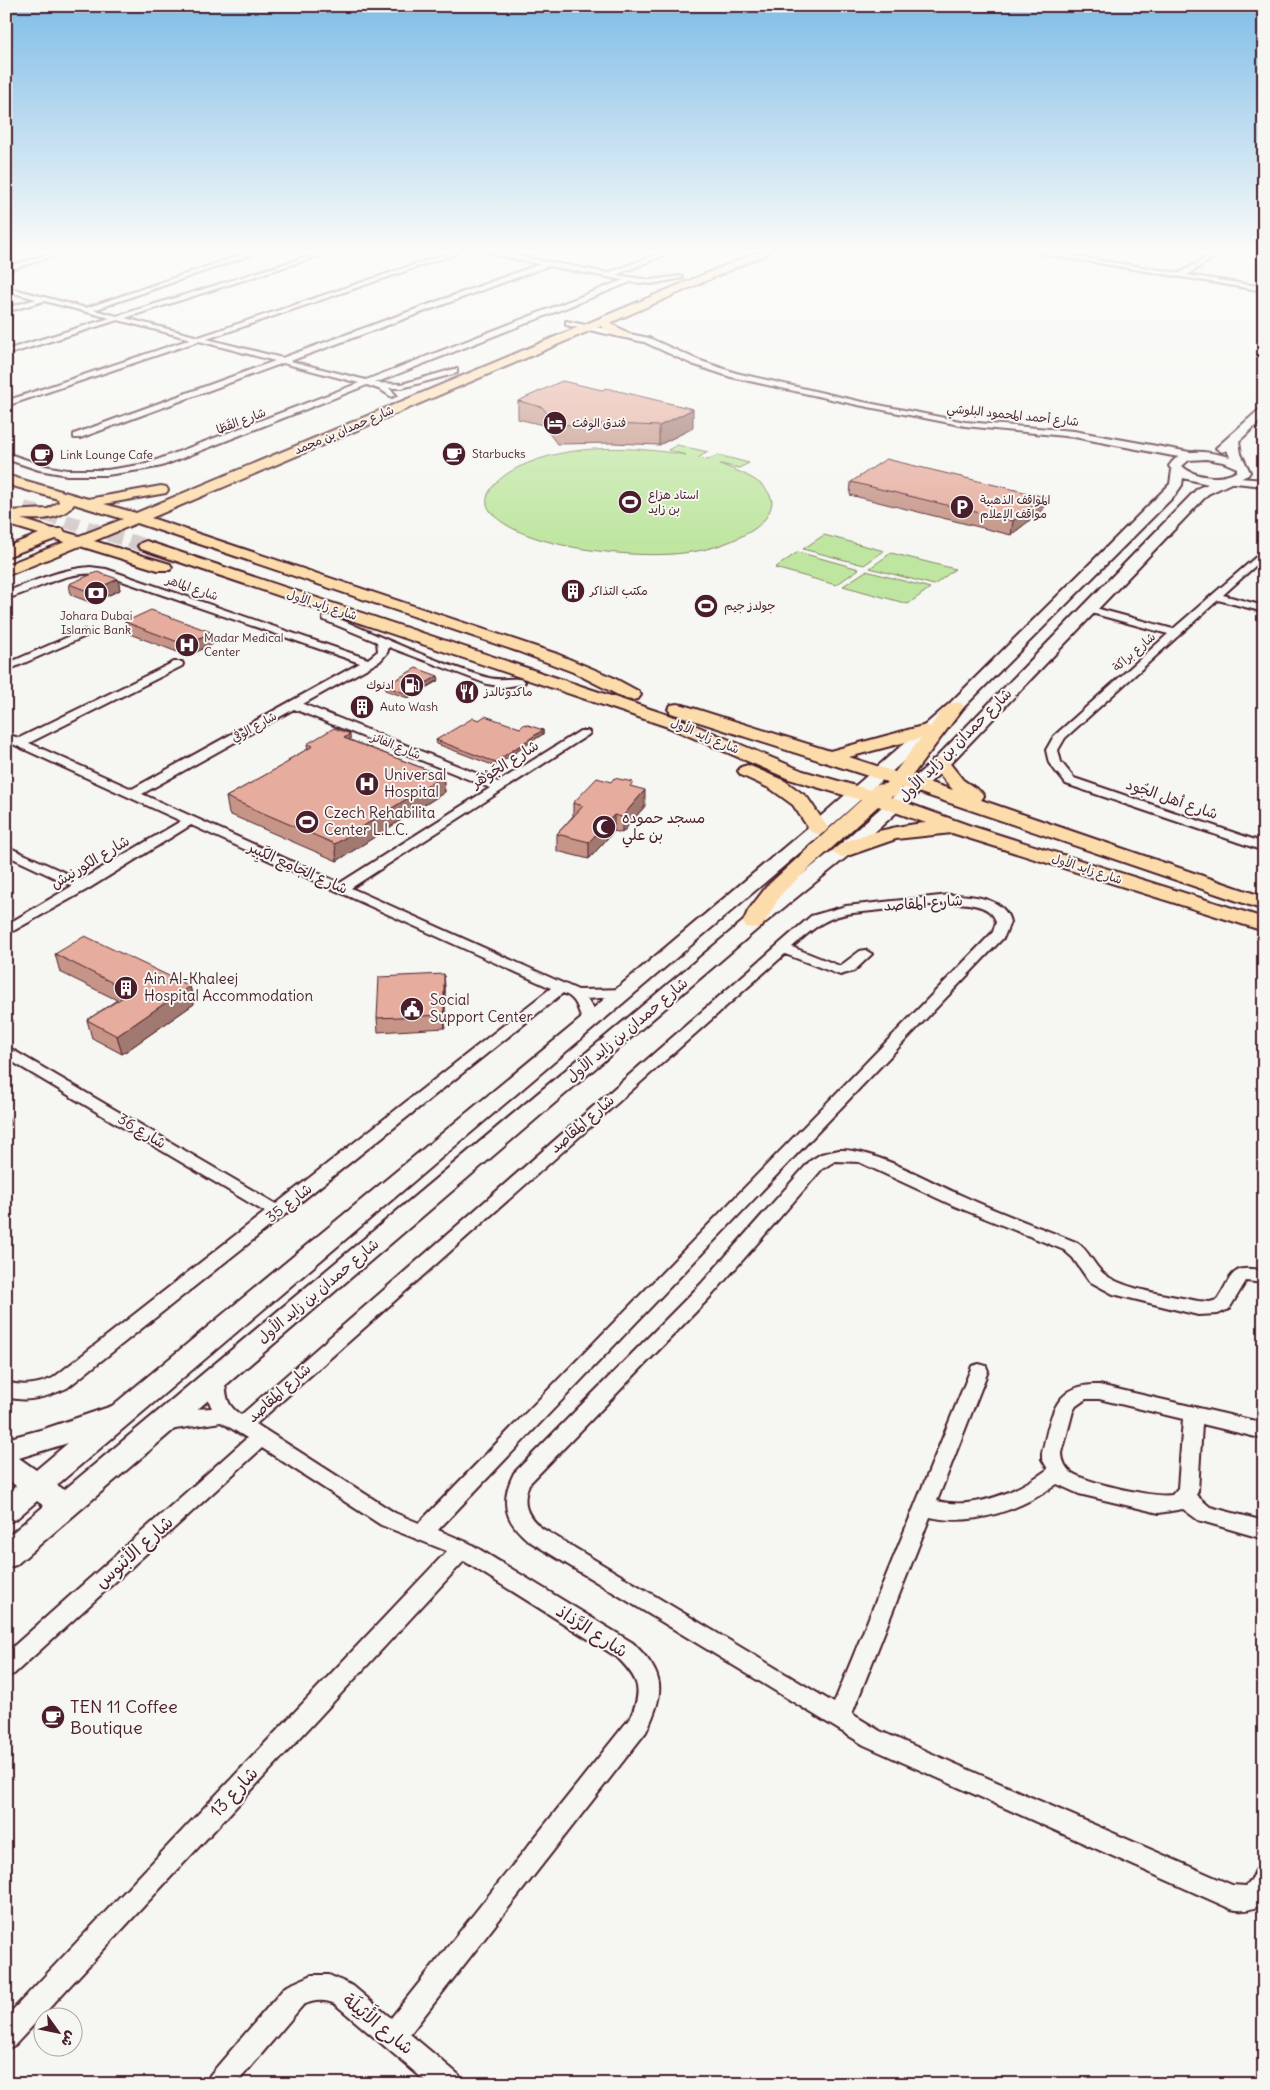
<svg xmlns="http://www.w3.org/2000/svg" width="1270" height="2090" viewBox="0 0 1270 2090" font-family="Delius,'Playpen Sans Arabic',sans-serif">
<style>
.green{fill:#bfe6a1;stroke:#848266}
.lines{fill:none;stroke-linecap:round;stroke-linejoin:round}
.primary-tunnel{stroke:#d4cbca;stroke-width:14;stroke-dasharray:14 8;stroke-linecap:butt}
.street-casing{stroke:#4a1f2b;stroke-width:4}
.secondary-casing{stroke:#4a1f2b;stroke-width:4}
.primary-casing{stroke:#4a1f2b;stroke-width:4}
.street{fill:#f6f6f2;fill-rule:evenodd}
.secondary{fill:#f6f6f2;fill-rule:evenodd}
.primary{fill:#fddcac;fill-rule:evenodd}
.wall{fill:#c69588;stroke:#4a1f2b}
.shaded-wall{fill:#a1796f;stroke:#4a1f2b}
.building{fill:#e6ad9e;stroke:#4a1f2b}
.labels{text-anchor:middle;stroke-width:4;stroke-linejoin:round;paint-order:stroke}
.far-street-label{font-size:12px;fill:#4a1f2b;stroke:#f6f6f2}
.far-poi-label{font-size:12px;fill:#4a1f2b;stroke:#f6f6f2;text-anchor:start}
.street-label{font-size:15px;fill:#4a1f2b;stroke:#f6f6f2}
.poi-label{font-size:15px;fill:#4a1f2b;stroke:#f6f6f2;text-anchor:start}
.near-street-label{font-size:18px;fill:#4a1f2b;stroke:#f6f6f2}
.near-poi-label{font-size:18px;fill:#4a1f2b;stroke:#f6f6f2;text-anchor:start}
</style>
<rect width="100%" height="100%" fill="#f6f6f2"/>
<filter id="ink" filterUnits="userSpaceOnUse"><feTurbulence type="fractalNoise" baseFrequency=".02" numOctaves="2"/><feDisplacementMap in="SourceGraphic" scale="10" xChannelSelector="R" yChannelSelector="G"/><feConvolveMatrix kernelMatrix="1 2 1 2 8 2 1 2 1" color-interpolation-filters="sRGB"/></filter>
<g filter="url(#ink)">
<path class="green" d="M677,445l31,7 -10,6 10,2 10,-5 31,8 -10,5 -19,-4c17,7 49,17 52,38 -2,16 -14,26 -28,33 -19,10 -40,16 -61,18 -44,6 -162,-4 -192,-41 -15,-18 13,-38 28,-45 51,-24 112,-21 167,-12l-18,-5z
M824,535l60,16 -20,14 -61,-16z
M798,552l61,17 -23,16 -61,-17z
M891,553l64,16 -21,16 -64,-17z
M866,571l64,17 -22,16 -65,-18z"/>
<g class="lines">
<path class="primary-tunnel" d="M24,508l122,38"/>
<g class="street-casing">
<path id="street" d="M53,253h9l-56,18v-4z
M247,253h9l-162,57 23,6 202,-63h9l-203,65 74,19 250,-84h9l-251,86 75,19 258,-94 -50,-11h12l106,20 52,-20h9l-53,22 35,5 29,-4 3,2 -32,6 -20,-2 -256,101 27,1 52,-15h3v4l-55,15h-13l7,7 -4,2 -11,-7 -14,-5 -205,81 -16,3 -39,6h-40l-28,-5 -33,-11v-6l39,13 22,4h40l39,-6 213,-81 -76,-20 -203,75h-6v-4l201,-73 -76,-20 -193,65v-5l185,-62 -73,-19 -112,35v-5l104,-32 -66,-17 -38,11v-4l30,-9 -30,-8v-4l80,21zM548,266l75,14 -257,100 -76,-19z
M1038,253h14l128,20 34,-20h7l-34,22 77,12v4z
M566,321l83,17 49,22 38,13 122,28 107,21 109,9 121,22 4,3 -4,3 -22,-3 -99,-19 -109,-11 -107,-21 -127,-28 -39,-13 -48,-22 -78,-17z
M1228,477l36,3v6l-39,-4 -1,-2z
M1264,550v8l-41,37 41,11v6l-46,-12 -153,138 -7,12 3,12 13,16 190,65v8l-198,-67 -17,-21 -3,-13 8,-14 114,-102 -84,-23 -1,-2 1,-2 4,-1 85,23z
M90,567l16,2 262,90 10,-8 -1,-9 -53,-22 -1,-2 1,-2h8c51,21 103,47 157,62 12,3 23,-1 34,2l2,2 -2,2 -19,3 -17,-3 -98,-37 -2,6 -7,8 -77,43 195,78 82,-51h8l2,2 -2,2 -237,153 227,102 53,-1 2,3 -2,3 -5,1 -39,3 6,8 4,15 -2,3h-10c-9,-14 -4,-24 -22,-32l-496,395c-20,9 -39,15 -61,9v-15c17,5 31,3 47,-4l212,-166 -259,-154v-12l270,158 275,-216 -360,-163 -103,64 -82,46v-10l66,-39 -66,-31v-9l75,34 100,-59 -175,-80v-7l13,4 155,-76h8l1,2 -1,2 -153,77 103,46 228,-126 -258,-89c-39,-4 -61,15 -96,25v-7c28,-11 54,-23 84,-25zM294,709l196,79 -150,95 -198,-89z
M84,630l5,3 -1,2 -82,36v-7z
M950,895c20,0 55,2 60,27l-6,15 -566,593 31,13 164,100c33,33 32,48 13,89l-236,302 49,41 4,9h-34l-94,-80c-11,-5 -21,-4 -32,1l-67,79h-30l4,-9 75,-88 27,-12h17l24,11 38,32 239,-300c14,-29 8,-40 -13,-61l-153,-96 -449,484 -9,4v-32l441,-466 -66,-26 -119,-77 -248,226 -8,3v-24l241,-215 -26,-16 -52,8 -7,-3 -3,-5 3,-5 31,-8 19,-1c-5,-10 -10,-24 -5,-34l7,-2 7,2c9,17 0,28 20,41l570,-499 35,-10zM950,903c15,0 42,1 46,19l-3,10 -574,591 -24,-10 -139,-89 529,-470 55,21 14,-4 18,-17 -7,-4 -5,1 -20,15 -48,-19c21,-18 32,-30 61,-34z
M839,1150c34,-2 91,32 124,46 37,17 75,31 113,46 13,8 17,23 28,32 22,17 67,21 94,27l12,1 7,-2c16,-23 12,-37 47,-29v12l-18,-2 -17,28 -11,5 -20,1 -85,-21 -24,-13 -16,-23 -9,-8 -112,-45 -93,-43 -24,-1 -13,8 -109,125 -184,190c-8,20 -2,33 14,45l291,174 138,-337 7,-2 7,2 2,5 -51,130c38,9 80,-9 111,-32l-6,-10v-6c9,-35 11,-70 57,-68l165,38v16l-62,-15 -4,67 -2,4 14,12 54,14v18l-66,-19 -15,-11 -24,4 -80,-19 -22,-10c-34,25 -84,43 -127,33l-78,197 28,17 352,154 14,1 5,-5 5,-11 8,-4v37c-11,7 -21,9 -33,6l-367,-164 -335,-204c-25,-20 -29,-40 -15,-68l187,-189 109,-123 11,-7zM1086,1399h13l84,20 -5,69 -6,7c-17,3 -85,-12 -100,-22 -6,-4 -10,-12 -10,-20l11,-42 3,-5z"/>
</g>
<g class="secondary-casing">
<path id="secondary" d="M1264,408v10l-25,23 2,13 9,18 -2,3 -40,19 -262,274 -97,87 -88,71 -745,639 -10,3v-30l38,-32 -7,-5 -21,18 -10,4v-29l10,-8 -10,-8v-39l38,-10 68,-23 471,-389 229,-193 137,-120 216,-215 5,-5 2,-14 -3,-4c14,-21 40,-14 61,-9l-3,-7 -5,2 -6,-4 44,-39zM1206,459l17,3 14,6v3c-14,10 -43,7 -55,-5l7,-6zM1183,478l25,6 -10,4 -264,272 -97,87 -90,71 -683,572 -7,-5 767,-653 137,-122 214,-215 7,-10zM68,1443l-32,27 -17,-12z"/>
</g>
<g class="primary-casing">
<path id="primary" d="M755,253h14l-159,70 18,10 2,2 -2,2c-8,2 -22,-4 -27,-11l-450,192 406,136 55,23 26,14 3,4 -3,4 -6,1 -6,-1 -53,-27 -56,-21 -380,-128 -43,18 76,23 2,3 -2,3h-12l-78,-24 -74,30v-11l59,-23 -10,-3 -49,18v-10l33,-13 -33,-10 2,-13 40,-2 11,-7 -1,-3 -52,-15v-9l82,24 73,-13 5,1 2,3 -2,3 -62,11 32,9zM74,504l49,15 -44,17 -14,-4 -2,-3h-10l-32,-10c19,1 41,1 53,-15z
M146,541l534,178 123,52 67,19 4,-5 11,-1 2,-2 -216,-69 -3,-4 3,-4 6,-1 6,1 147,46 96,-26 4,2c9,-11 16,-28 31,-24l3,4 -53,70 42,13 -22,-26 2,-4 7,-2 7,2 16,20 18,12 3,4 -3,4 283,97v13l-361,-123 -6,8 -7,2 81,29 293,92v13l-312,-98 -56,6 -46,16 -7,2 -7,-2 -3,-4c10,-15 74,-27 93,-28l-48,-17 -97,88 -19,33 -8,1 -8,-1 -3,-5 5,-11 19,-25 94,-86 -72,-21 -121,-52 -527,-178 -3,-3 3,-3zM921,738l-26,34 -46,-15z
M748,765l37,16 22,16 21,31 -3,4 -7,2 -7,-2 -18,-27 -22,-16 -30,-14 -3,-4 3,-4z"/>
</g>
<use href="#street" class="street"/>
<use href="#secondary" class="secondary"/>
<use href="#primary" class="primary"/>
</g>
<path class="wall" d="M518,401l175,27 -34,17 -46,-2 -56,1 -14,-19 -25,-6z
M851,482l192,28 -32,25 -161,-40z
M118,579l2,11 -28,13 -21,-8 -2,-11z
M125,622l88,22 -25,12 -61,-23z
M439,680l-31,18 -23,-8v-4z
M479,720l41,8 23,2v4l-48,32 -58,-22 -1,-4z
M350,740l93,36 2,16 -108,69 -108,-47 -3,-17 63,-35 -1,-2 20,-11 -1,-5z
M633,787l12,19 -23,27 -8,-2 -25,28 -32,-8v-17l16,-18v-13z
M55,954l135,32 4,18 -72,50 -30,-16 -5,-18 30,-20 -57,-28z
M445,987v41l-67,4 -1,-14z"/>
<path class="shaded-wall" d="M693,409v19l-34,17v-19z
M1045,497l-2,13 -32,25 2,-14z
M118,579l2,11 -28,13 -2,-11z
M211,632l2,12 -25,12 -2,-11z
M438,676l1,4 -31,18 -1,-4z
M543,730v4l-48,32v-4z
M350,734l1,16 -7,-12z
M443,776l2,16 -108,69 -2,-17z
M645,790v16l-23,27v-16z
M614,815v16l-25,28v-17z
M444,974l1,13v41l-1,-13z
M190,986l4,18 -72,50 -5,-18z
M6,1110l5,15 -5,3z"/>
<path class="building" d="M562,381l40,9 4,-2 87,21 -34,17 -46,-2 -56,1 -15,-18 -24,-6z
M886,459l159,38 -32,24 -162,-39z
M97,572l21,7 -28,13 -21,-8z
M151,610l60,22 -25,13 -61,-23z
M416,668l22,8 -31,18 -22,-8z
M485,716l35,12 5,-4 18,6 -48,32 -59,-22 37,-22 6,2z
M334,728l16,6 -6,4 99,38 -108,68 -109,-47 64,-36 -2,-1 25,-14 -6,-2z
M597,778l14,4 3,-4 19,4 -3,4 15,4 -23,27 -8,-2 -25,27 -32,-8 26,-28 -10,-3z
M85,936l105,50 -73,50 -30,-16 44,-28 -76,-38z
M444,974v41l-67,3 2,-41z"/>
</g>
<linearGradient id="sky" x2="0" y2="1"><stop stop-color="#80bde7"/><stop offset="0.46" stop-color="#fbfbf9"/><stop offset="1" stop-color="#fbfbf9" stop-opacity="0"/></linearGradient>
<rect width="1270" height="545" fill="url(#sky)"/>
<defs>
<g id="hotel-disc" transform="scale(1.25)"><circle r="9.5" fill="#4a1f2b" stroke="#f6f6f2"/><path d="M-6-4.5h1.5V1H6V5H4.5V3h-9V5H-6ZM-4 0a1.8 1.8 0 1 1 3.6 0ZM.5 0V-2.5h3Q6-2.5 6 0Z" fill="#fff"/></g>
<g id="cafe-disc" transform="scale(1.25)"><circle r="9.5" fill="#4a1f2b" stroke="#f6f6f2"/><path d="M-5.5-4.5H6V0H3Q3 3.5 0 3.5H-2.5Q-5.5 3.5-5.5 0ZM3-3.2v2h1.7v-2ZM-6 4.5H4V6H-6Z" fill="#fff"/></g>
<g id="stadium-disc" transform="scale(1.25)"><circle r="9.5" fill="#4a1f2b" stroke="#f6f6f2"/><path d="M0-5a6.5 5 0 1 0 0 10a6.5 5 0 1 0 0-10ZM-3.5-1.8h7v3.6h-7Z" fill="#fff"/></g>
<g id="parking-disc" transform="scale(1.25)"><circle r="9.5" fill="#4a1f2b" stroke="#f6f6f2"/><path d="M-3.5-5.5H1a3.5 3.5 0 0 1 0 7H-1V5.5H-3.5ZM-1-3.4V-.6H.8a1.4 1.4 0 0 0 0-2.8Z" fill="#fff"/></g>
<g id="building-disc" transform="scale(1.25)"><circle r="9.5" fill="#4a1f2b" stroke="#f6f6f2"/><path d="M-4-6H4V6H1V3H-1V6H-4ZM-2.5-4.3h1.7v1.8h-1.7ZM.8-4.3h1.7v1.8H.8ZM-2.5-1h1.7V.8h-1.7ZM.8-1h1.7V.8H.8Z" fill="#fff"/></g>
<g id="bank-disc" transform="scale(1.25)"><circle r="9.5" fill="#4a1f2b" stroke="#f6f6f2"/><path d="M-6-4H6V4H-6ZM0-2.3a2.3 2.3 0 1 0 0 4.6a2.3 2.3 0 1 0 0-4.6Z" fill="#fff"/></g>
<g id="hospital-disc" transform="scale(1.25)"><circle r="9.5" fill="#4a1f2b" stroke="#f6f6f2"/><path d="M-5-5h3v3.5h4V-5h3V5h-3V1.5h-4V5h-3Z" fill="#fff"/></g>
<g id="fuel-disc" transform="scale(1.25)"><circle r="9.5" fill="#4a1f2b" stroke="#f6f6f2"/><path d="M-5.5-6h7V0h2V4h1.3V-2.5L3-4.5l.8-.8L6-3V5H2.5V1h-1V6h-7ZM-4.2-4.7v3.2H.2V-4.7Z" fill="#fff"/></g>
<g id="restaurant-disc" transform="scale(1.25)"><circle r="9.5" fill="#4a1f2b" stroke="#f6f6f2"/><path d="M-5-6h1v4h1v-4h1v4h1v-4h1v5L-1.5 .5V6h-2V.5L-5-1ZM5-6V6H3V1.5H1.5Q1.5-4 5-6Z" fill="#fff"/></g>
<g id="mosque-disc" transform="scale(1.25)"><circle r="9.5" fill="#4a1f2b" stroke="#f6f6f2"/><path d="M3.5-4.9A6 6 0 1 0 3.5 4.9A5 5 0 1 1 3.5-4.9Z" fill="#fff"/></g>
<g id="civic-disc" transform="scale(1.25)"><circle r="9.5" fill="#4a1f2b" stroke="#f6f6f2"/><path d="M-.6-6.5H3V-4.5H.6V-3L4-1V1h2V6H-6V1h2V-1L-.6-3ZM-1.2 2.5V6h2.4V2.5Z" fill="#fff"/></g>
</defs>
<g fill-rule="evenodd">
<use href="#hotel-disc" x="555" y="423"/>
<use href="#cafe-disc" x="454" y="454"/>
<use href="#cafe-disc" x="42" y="455"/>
<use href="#stadium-disc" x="630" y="502"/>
<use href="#parking-disc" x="962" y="507"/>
<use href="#building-disc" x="573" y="591"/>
<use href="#bank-disc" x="96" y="593"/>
<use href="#stadium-disc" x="706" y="606"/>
<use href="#hospital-disc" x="187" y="645"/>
<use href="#fuel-disc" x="412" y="685"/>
<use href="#restaurant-disc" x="467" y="692"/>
<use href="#building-disc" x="362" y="707"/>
<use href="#hospital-disc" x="367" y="784"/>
<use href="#stadium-disc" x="307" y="822"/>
<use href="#mosque-disc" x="604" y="827"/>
<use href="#building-disc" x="126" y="988"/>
<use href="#civic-disc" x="412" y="1009"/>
<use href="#cafe-disc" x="53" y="1717"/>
</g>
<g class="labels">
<g class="far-street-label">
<text transform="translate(1013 415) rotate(6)" y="4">شارع أحمد المحمود البلوشي</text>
<text transform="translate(241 421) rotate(-21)" y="4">شارع القَطَا</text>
<text transform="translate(344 430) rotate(-23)" y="4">شارع حمدان بن محمد</text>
<text transform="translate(192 588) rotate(19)" y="4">شارع الماهر</text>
<text transform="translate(322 605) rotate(18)" y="4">شارع زايد الأول</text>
<text transform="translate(1134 652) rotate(-41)" y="4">شارع براكة</text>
<text transform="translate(254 727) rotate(-29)" y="4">شارع الوفي</text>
<text transform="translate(705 736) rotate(23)" y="4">شارع زايد الأول</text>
<text transform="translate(396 746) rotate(22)" y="4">شارع الفائز</text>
<text transform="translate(1087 869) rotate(18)" y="4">شارع زايد الأول</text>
</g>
<g class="far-poi-label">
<text x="572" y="427">فندق الوفت</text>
<text x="472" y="458">Starbucks</text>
<text x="60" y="459">Link Lounge Cafe</text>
<text x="648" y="499">استاد هزاع<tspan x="648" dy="14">بن زايد</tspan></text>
<text x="980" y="504">المواقف الذهبية<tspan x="980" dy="14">مواقف الإعلام</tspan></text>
<text x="590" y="595">مكتب التذاكر</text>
<text x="724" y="610">جولدز جيم</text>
<text x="96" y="620" text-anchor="middle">Johara Dubai<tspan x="96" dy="14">Islamic Bank</tspan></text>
<text x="204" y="642">Madar Medical<tspan x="204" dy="14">Center</tspan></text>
<text x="394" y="689" text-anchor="end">ادنوك</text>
<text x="484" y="696">ماكدونالدز</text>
<text x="380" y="711">Auto Wash</text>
</g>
<g class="street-label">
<text transform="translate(955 745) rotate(-45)" y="5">شارع حمدان بن زايد الأول</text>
<text transform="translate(505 764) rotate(-32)" y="5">شارع الجَوْهَر</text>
<text transform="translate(1172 799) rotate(19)" y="5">شارع أهل الجُود</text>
<text transform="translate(90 862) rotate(-31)" y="5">شارع الكورنيش</text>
<text transform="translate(298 868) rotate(24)" y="5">شارع الجَامِع الكَبِير</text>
<text transform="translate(923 903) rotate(-4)" y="5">شارع المقاصد</text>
<text transform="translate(627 1030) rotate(-40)" y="5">شارع حمدان بن زايد الأول</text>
<text transform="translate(582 1124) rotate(-41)" y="5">شارع المقاصد</text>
<text transform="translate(142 1131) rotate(31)" y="5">شارع 36</text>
<text transform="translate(289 1203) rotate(-38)" y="5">شارع 35</text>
<text transform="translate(318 1291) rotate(-40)" y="5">شارع حمدان بن زايد الأول</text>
<text transform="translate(279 1393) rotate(-42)" y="5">شارع المقاصد</text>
</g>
<g class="poi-label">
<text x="384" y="780">Universal<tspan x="384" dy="17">Hospital</tspan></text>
<text x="324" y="818">Czech Rehabilita<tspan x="324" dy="17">Center L.L.C.</tspan></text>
<text x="622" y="823">مسجد حموده<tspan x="622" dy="17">بن علي</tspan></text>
<text x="144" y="984">Ain Al-Khaleej<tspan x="144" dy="17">Hospital Accommodation</tspan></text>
<text x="430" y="1005">Social<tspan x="430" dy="17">Support Center</tspan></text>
</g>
<g class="near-street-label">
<text transform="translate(134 1552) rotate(-42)" y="6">شارع الأبْنوس</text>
<text transform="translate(592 1631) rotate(33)" y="6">شارع الرَّذاذ</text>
<text transform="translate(234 1792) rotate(-47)" y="6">شارع 13</text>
<text transform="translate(378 2024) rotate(39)" y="6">شارع الأَثِيلَة</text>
</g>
<g class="near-poi-label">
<text x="70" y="1713">TEN 11 Coffee<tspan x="70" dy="21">Boutique</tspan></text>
</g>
</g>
<rect width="1270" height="2090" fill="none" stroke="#f6f6f2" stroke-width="25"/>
<rect x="12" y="12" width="1245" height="2065" fill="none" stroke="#4a1f2b" stroke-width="2" filter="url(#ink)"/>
<g transform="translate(58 2032) rotate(123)"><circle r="24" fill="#f6f6f2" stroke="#b1a0a2"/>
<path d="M0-4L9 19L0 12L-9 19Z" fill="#4a1f2b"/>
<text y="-8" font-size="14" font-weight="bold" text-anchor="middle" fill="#4a1f2b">ش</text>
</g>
</svg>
